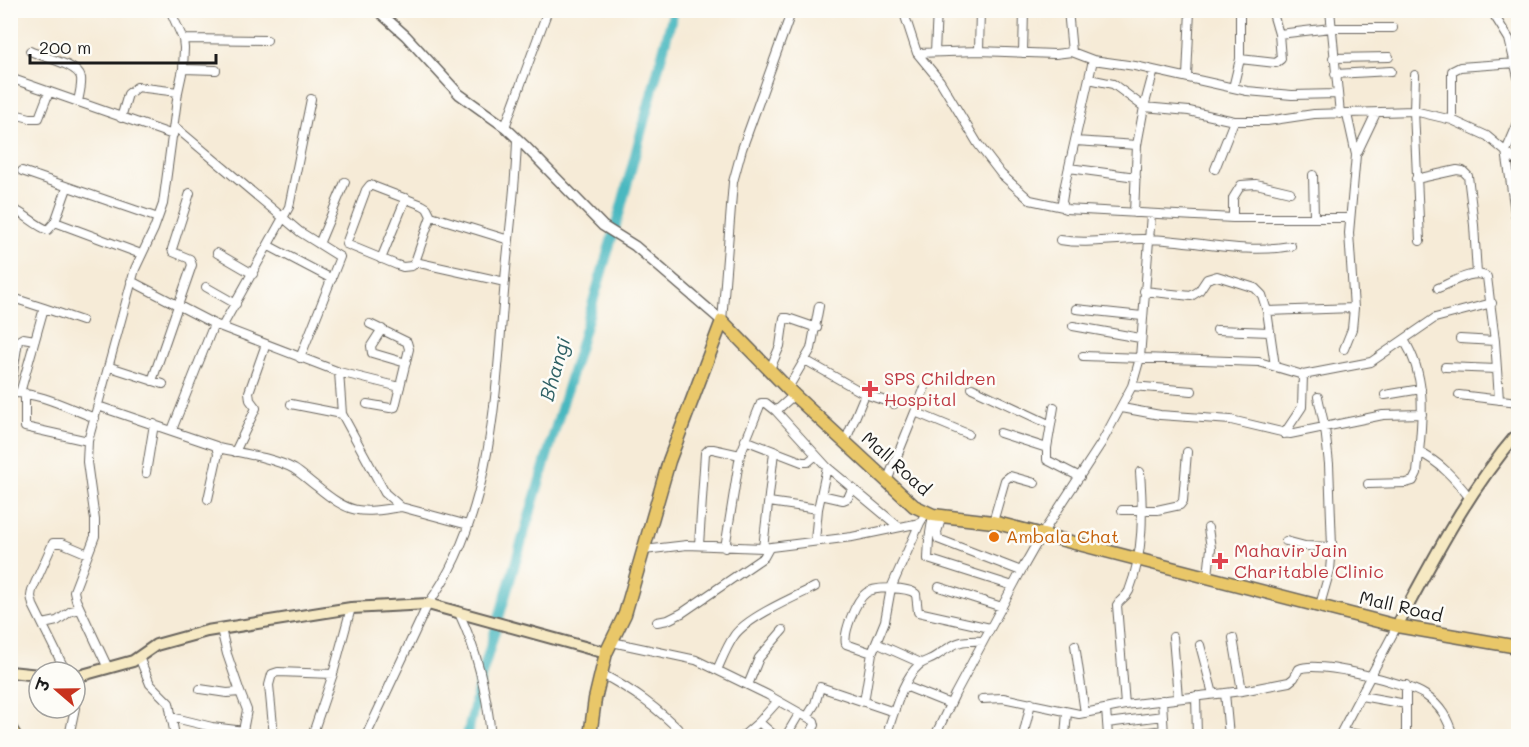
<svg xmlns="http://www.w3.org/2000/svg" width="1529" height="747" viewBox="0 0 1529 747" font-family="Mali,'Playpen Sans Deva',sans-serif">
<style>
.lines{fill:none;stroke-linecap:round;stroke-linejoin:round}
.river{stroke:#49b8c0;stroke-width:10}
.minor-casing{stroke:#68645d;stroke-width:10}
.tertiary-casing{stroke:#68645d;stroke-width:12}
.secondary-casing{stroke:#68645d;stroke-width:14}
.primary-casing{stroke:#68645d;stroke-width:15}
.trunk-casing{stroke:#68645d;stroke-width:15}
.minor{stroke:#fff;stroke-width:8}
.tertiary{stroke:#fff;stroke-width:9}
.secondary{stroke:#f6e9c3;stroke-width:10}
.primary{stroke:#e9c769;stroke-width:12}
.trunk{stroke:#e9c769;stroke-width:12}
.health-dot{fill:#e0444e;stroke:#fdfcf7;stroke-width:2}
.food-dot{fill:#e8710a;stroke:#fdfcf7;stroke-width:2}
.labels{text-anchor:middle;stroke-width:5;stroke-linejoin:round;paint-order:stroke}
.health-label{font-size:18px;fill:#be3a42;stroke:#fdfcf7;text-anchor:start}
.street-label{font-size:18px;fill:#1c1c1c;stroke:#fdfcf7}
.food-label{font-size:18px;fill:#c56008;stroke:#fdfcf7;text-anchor:start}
.water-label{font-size:20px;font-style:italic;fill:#306266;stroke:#fdfcf7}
</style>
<rect width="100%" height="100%" fill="#fdfcf7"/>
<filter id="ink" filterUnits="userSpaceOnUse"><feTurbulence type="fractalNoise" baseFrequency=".0167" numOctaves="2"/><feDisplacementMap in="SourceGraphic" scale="12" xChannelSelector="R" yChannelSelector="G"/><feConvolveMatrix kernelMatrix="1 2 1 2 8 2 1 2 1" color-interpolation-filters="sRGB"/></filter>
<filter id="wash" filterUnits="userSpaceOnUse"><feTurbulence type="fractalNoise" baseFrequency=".008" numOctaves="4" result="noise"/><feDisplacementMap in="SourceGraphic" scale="24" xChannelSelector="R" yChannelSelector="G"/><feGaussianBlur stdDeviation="1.35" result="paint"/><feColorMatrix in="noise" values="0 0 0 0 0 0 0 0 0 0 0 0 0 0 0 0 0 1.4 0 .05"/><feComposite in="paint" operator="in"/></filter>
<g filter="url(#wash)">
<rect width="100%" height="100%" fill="#f6ebd7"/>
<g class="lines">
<path class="river" d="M467,736l14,-58 139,-467 54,-201"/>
</g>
</g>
<g filter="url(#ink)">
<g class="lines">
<g class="minor-casing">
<path id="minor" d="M903,10l14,43
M1330,10l10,104
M1491,10l18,29 9,38
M1279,34l52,-6h62
M183,39l84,1
M30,51c12,6 48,13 51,27 1,8 -2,17 -3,24
M979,51l1,-41
M935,52l2,-42
M1072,52l21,8 -29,129 -2,13 3,7 168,9h117
M1023,53l1,-43
M1333,58l56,-1
M1240,59l36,4 5,-4 -2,-25 -7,-24
M1093,60l42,6 112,25 45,4 46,-1
M183,69l33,1
M1335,74l56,-3
M1415,75l-1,36 6,130
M1187,77l3,-67
M10,78l163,57
M1089,79l24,5 31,23 10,-37
M1233,88l7,-29v-49
M10,113l20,5h9l10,-26
M121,118l7,-24 9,-7 41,5
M1452,120v-49l8,-4 56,-4
M1518,123l-12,28 12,81
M174,126l126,106 40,25 -40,101
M505,127l43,-117
M1075,141l62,4
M1356,155l20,-42
M1069,168l67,9
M1215,169l19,-48
M22,171l136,47
M1313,175l1,42
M1416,179l41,-9 6,1 5,5 6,49 3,49
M370,185l52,20 5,3 4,8 -16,46 -3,4 -9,1 -6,-2 -51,-21 20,-54z
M1063,207l-33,-7 -29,-26 -23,-30 -38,-63 -23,-28 62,-2 76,3 17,-2 -4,-42
M10,208c15,5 24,17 38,22l7,-8 12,-34
M1134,213l3,-68 7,-38 45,4 45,10h33l47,-7 100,-3 38,9 35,16 31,26
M431,216l78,24
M1233,218v-20l8,-13 15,-1 34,8
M55,222l86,32
M1060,240c29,5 59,-2 88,-1 49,1 95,16 143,7
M319,244l26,-62
M269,246l63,33
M217,253l36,21
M381,259l25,-61
M415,262l90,20
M131,281l83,43 125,48 3,42 43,79 16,14 67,18
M206,287l30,17
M1438,288c13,-5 37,-20 49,-11l8,64 -35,-2
M1144,291l47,5 8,-5 8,-12 10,-3 38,12 7,7 5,16 8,55
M10,297l34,11 -24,85
M44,308l38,13
M1076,309l66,7
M1267,311l87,-3
M722,321l11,-139 9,-33 50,-139
M1073,326l67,12
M222,327l67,-120 22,-108
M382,329l-11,17 1,7 34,10
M1217,330l53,2
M1404,340c22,35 19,73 15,112 21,10 36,27 50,45
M1495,341l2,28
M1344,349l8,-20 2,-21 -5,-75 7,-78 -9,-41
M1083,356l176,6 44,13 68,-13 64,-44 57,-15
M805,360l60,34 29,10
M110,367l53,17
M1445,367l52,2 2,31
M770,369l10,-23 4,-28h4l29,10
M339,372l61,15
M152,381l40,-116 -2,-6 -17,-7 -1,-3 18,-56
M1132,386l60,5
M788,388l23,-39 8,-43
M972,388l79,37
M10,392l8,-51 5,-3 12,2
M10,393c30,-1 58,15 85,25
M25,393v34l63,14
M1385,395l36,-6
M1459,395l59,7
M1318,397l7,31 4,36 3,83 -2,23 -10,35
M291,404l51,10
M367,404l23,4 5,-1 14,-58 -2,-7 -37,-18
M98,406l118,40 2,8 -10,45
M1054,407l-7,41v12l33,17
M1122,408l38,7 71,5 59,14 93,-19 39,-1
M776,411l18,-16
M915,412l10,-25
M172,430l42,-106
M1000,433l47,15
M1284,434l18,-27 1,-32
M745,440l57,22h6l7,-6
M845,442l20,-48
M218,448c23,5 56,10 76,21 8,5 14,11 22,17 34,28 42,28 85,21
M235,452l21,-44 -6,-8 -1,-8 17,-48
M146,473l8,-49
M887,481l28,-69 53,22
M1368,484l38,-1 7,-2 4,-8 2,-21
M821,495l22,5 5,-2 4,-9
M769,502l49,7
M1122,510h35l23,-5 3,-4 4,-49
M933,515l-4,24 -1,20 85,27
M942,516l-5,16 1,7 83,32
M993,522l12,-42 5,-4 25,7
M920,523l-29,65 -6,33 -13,32 -26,-9c-3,-11 10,-44 20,-51 8,-7 42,-6 50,1l2,18 72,16
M815,541l3,-32 9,-42 72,60
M1286,541l19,5 27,1
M699,545l6,-92 4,-4h4l27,6
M725,548l15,-93 21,-52h5l10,8 51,56
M763,548l11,-96
M644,550l43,-5 76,3 89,-11 68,-14 6,-10
M1208,576l3,-28 -3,-20
M939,587l63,20
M459,613c18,38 28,81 32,123
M657,622l11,-2 14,-7 82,-56 5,-9
M43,624l14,-3 14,-10 9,-2
M1173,637l5,61
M1233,638l9,53
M612,642l84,18 72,35 46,26 1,4 -6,11
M876,643l45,20
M1075,645l10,68
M1200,645l13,49
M139,657l11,27 19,19 6,33
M108,668l-32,-68 -2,-9 21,-55v-16l-8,-58 1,-21 47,-172 19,-40 9,-25 15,-112 5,-23 1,-21 -1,-9 -13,-29
M717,670c5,-11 10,-24 17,-34 12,-18 60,-39 81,-49
M66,672l-33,-67 -2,-9 1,-6 21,-47h9l26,11
M600,673c34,18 58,35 85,63
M748,685l11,-27 24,-28
M1406,685v51
M905,686l45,18
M200,689l27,4 13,-1 -13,-38 -6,-25
M240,692l7,18 -5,26
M1225,693l4,43
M1196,696l1,40
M1361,696l45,8
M982,699l21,-1 76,16 46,-9 117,-14 47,-9 5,-4 5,-9c19,-9 108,14 126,26 16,11 23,24 28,41
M1162,700l2,36
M864,702l8,-49
M75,705l1,-28
M1125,705l-8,-100c3,-6 9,-7 12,-14 15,-39 14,-78 11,-119
M1106,709l2,27
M171,717l41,10 32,4
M807,717l8,-13 5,-17 74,25
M759,722l19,-21
M1107,723l56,-7
M889,727c7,-20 14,-48 30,-62 5,-4 12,-5 17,-9 20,-13 21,-16 47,-15
M1342,732l28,4
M69,736l6,-28
M274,736l-5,-51 3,-11 6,-2 55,2
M312,736l21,-62 18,-66
M366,736l62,-132c66,-89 68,-218 77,-324 4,-47 11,-94 12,-141
M743,736l16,-14 16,14
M786,736l13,-22
M935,736l20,-42 66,-123 21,-37 60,-92 30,-56 8,-28 11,-144
M1023,736l8,-33
M1065,736l2,-24
M1119,736l45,-6
M1339,736l58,-110"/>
</g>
<g class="tertiary-casing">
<path id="tertiary" d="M377,10l29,26 53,58 46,33 19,18 79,81 32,20 87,75"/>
</g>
<g class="secondary-casing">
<path id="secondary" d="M1397,626c38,-70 69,-132 121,-193
M10,672l29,3
M75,677l58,-16 23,-16 51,-14 144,-23 77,-4 178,49"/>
</g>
<g class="primary-casing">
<path id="primary" d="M10,728l5,8"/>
</g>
<g class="trunk-casing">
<path id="trunk" d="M590,736l5,-37 11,-46 19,-39 44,-153 53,-140 72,74 120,111 19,9 60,7 404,104 121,21"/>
</g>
<use href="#minor" class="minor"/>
<use href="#tertiary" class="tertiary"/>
<use href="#secondary" class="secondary"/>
<use href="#primary" class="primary"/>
<use href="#trunk" class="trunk"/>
</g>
</g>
<g class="health-dot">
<path d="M867 380h6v6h6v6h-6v6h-6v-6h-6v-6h6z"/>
<path d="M1217 552h6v6h6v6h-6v6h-6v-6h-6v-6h6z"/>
</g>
<circle class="food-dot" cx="994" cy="537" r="6"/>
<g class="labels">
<g class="health-label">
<text x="884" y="385">SPS Children<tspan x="884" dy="21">Hospital</tspan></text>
<text x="1234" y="557">Mahavir Jain<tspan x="1234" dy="21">Charitable Clinic</tspan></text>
</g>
<g class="street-label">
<text transform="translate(896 464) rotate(42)" y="6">Mall Road</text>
<text transform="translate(1401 607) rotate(13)" y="6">Mall Road</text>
</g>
<g class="food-label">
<text x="1006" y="543">Ambala Chat</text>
</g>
<g class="water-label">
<text transform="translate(555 369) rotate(-74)" y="7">Bhangi</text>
</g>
</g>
<rect width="1529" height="747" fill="none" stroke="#fdfcf7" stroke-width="36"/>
<g transform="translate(57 690) rotate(290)"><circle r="28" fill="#fdfcf7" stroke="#a3a29f" stroke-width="1.5"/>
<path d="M0-4.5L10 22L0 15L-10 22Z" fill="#c8321e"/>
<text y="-9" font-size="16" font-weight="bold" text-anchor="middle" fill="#1c1c1c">उ</text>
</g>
<path d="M30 54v9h186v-9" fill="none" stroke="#1c1c1c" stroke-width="3"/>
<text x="39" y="54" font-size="18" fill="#1c1c1c" stroke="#fdfcf7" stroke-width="4.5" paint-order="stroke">200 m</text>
</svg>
